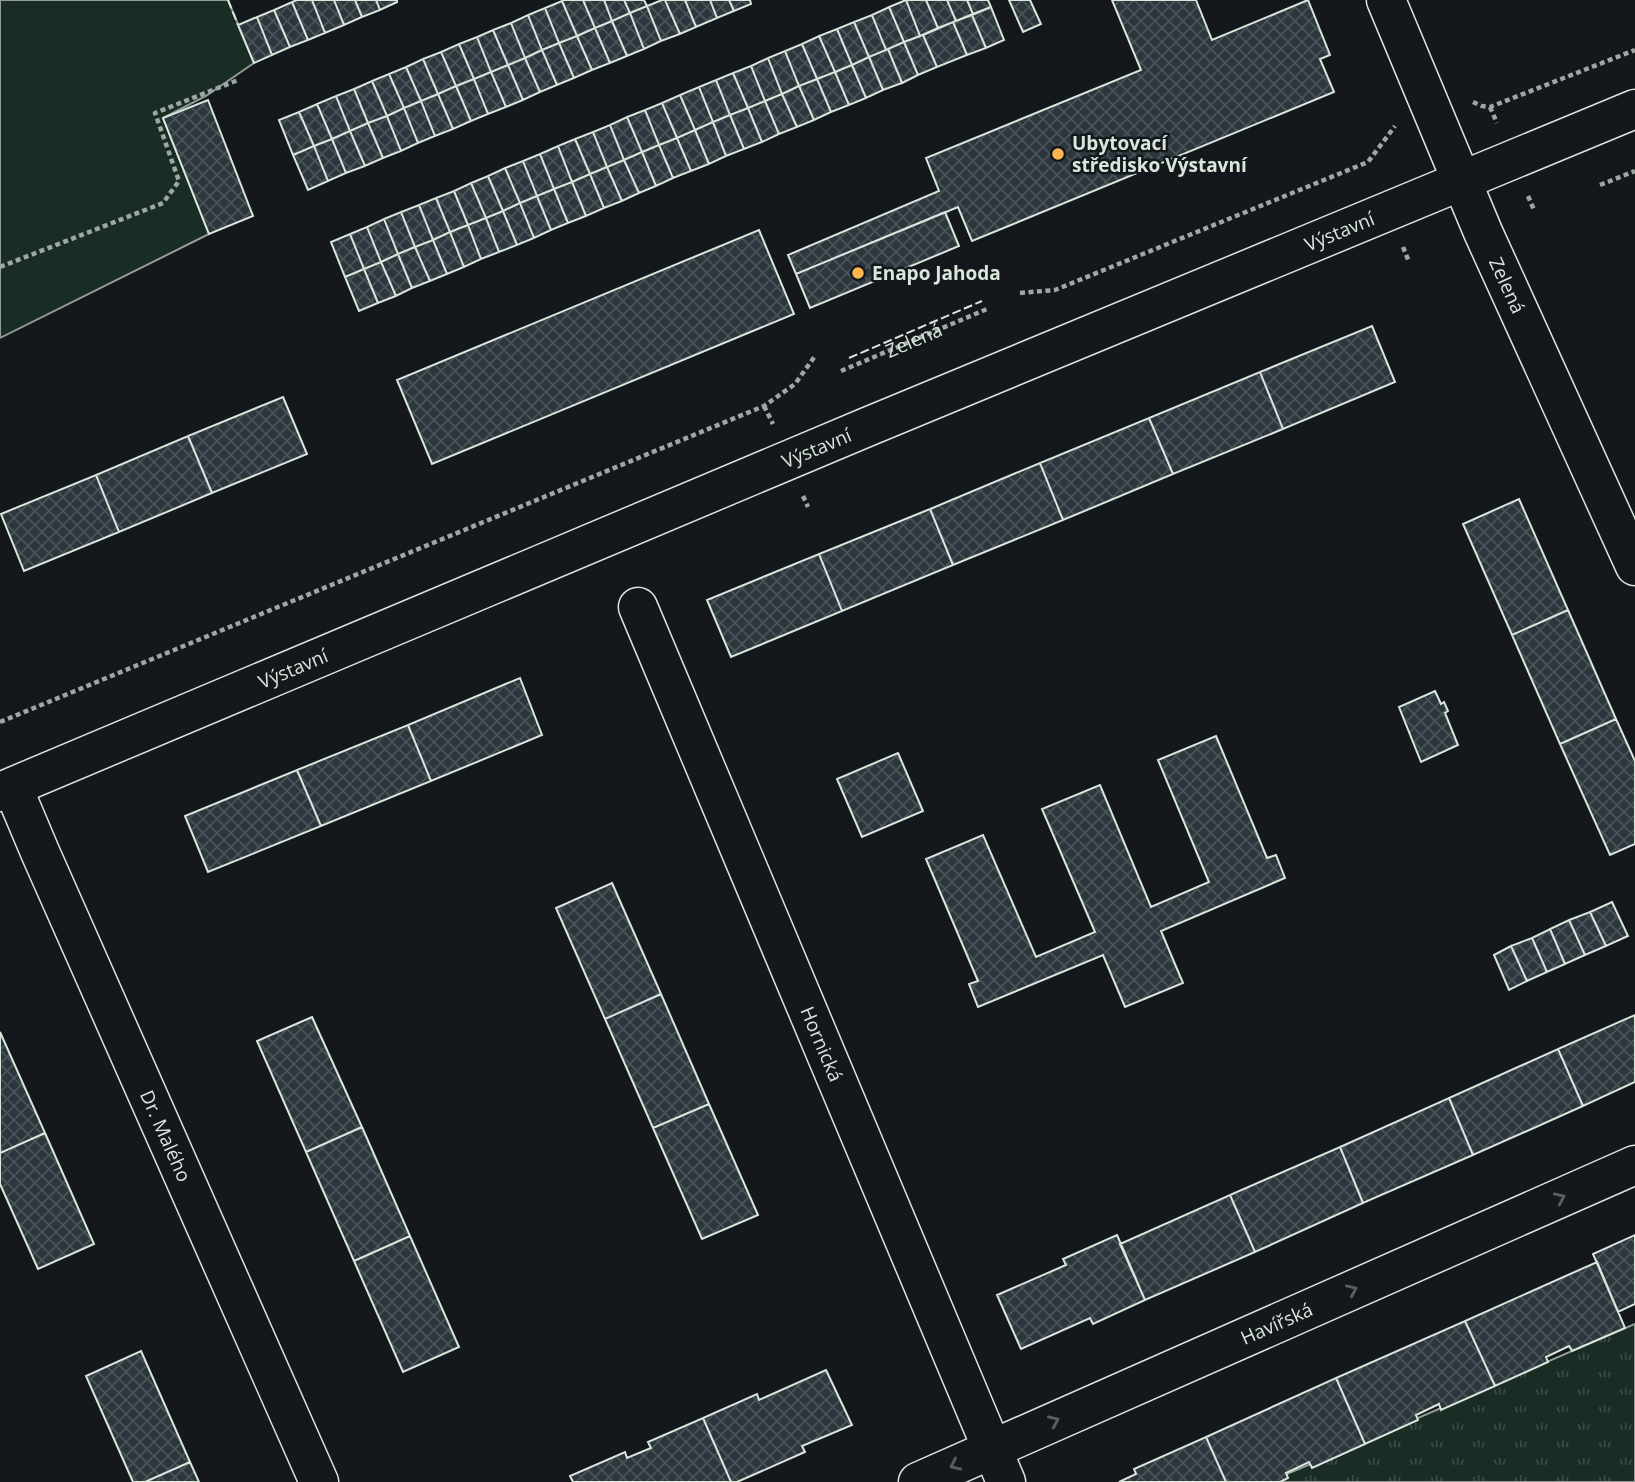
<svg xmlns="http://www.w3.org/2000/svg" width="1635" height="1482" viewBox="0 0 1635 1482" font-family="'Open Sans',sans-serif">
<style>
.grass{fill:url(#grass-tufts);stroke:#939e99;stroke-width:2}
.park{fill:#1a2d24;stroke:#939e99;stroke-width:2}
.building{fill:url(#building-cross-hatch);stroke:#d8e6dc;stroke-width:2}
.lines{fill:none;stroke-linecap:round;stroke-linejoin:round}
.street-casing{stroke:#d8e6dc;stroke-width:41}
.path{stroke:#9da8a2;stroke-width:4.5;stroke-dasharray:5 3.5;stroke-linecap:butt}
.street{stroke:#14181c;stroke-width:38}
.fence{stroke:#d8e6dc;stroke-width:2;stroke-dasharray:9 3.5;stroke-linecap:butt}
.oneway{stroke:#59605f}
.poi-dot{fill:#ffb74d;stroke:#14181c;stroke-width:2.5}
.labels{text-anchor:middle;stroke-width:5;stroke-linejoin:round;paint-order:stroke}
.poi-label{font-size:19px;font-weight:bold;fill:#d8e6dc;stroke:#14181c;text-anchor:start}
.street-label{font-size:19px;fill:#d8e6dc;stroke:#14181c}
</style>
<defs>
<pattern id="grass-tufts" width="24" height="20" patternUnits="userSpaceOnUse" patternTransform="scale(1.75)"><rect width="24" height="20" fill="#1a2d24"/><path d="M3 7l-1-3M5 7V3M7 7l1-3M15 17l-1-3M17 17v-4M19 17l1-3" fill="none" stroke="#3b4b43"/></pattern>
<pattern id="building-cross-hatch" width="8" height="8" patternUnits="userSpaceOnUse" patternTransform="scale(1.75)"><rect width="8" height="8" fill="#2c363c"/><path d="M0 0l8 8M0 8l8-8" fill="none" stroke="#4a5358"/></pattern>
</defs>
<rect width="100%" height="100%" fill="#14181c"/>
<path class="grass" d="M1635,1324v158h-367c123,-51 245,-106 367,-158z"/>
<path class="park" d="M0,0h228l26,63 -48,33 -43,22 46,116 -209,104z"/>
<path class="building" d="M297,0h15l13,33 -17,7 -16,-38z
M312,0h22l10,25 -19,8z
M334,0h21l7,17 -18,8z
M355,0h21l4,10 -18,7z
M376,0h21v2l-17,8z
M564,0h19l12,28 -18,8 -15,-35z
M583,0h21l8,21 -17,7z
M604,0h20l6,13 -18,8z
M624,0h20l3,6 -17,7z
M662,0h3l15,34 -19,7 -14,-35z
M665,0h20l11,27 -16,7z
M685,0h25l7,18 -21,9z
M710,0h19l5,11 -17,7z
M729,0h21l1,4 -17,7z
M906,0l14,36 -16,6 -15,-35z
M906,0h20l12,28 -18,8z
M926,0h21l9,21 -18,7z
M947,0h20l6,14 -17,7z
M967,0h21l3,7 -18,7z
M1009,0h21l11,24 -18,8z
M1112,0h84l16,40 96,-40 22,55 -10,4 14,33 -362,149 -14,-34 -162,67 -8,-19 151,-64 -13,-33 215,-88z
M562,1l15,35 -18,7 -14,-35z
M292,2l16,38 -18,7 -16,-37z
M647,6l14,35 -17,8 -14,-36z
M889,7l15,35 -18,8 -14,-35z
M991,7l13,33 -18,8 -14,-33z
M545,8l14,35 -17,7 -14,-35z
M274,10l16,37 -18,8 -15,-38z
M630,13l14,36 -17,7 -15,-35z
M528,15l14,35 -17,8 -14,-35z
M872,15l14,35 -17,7 -15,-35z
M972,15l14,33 -19,7 -14,-33z
M257,17l15,38 -18,8 -16,-38z
M612,21l15,35 -17,7 -15,-35z
M854,22l15,35 -17,8 -15,-36z
M953,22l14,33 -30,12 -14,-32z
M511,23l14,35 -17,7 -15,-35z
M595,28l15,35 -18,7 -15,-34z
M837,29l15,36 -17,7 -16,-36z
M493,30l15,35 -17,7 -14,-35z
M923,35l14,32 -19,8 -14,-33z
M577,36l15,34 -18,8 -15,-35z
M819,36l16,36 -18,7 -15,-35z
M477,37l14,35 -17,7 -15,-35z
M904,42l14,33 -16,8 -14,-34z
M559,43l15,35 -17,7 -15,-35z
M459,44l15,35 -18,7 -15,-34z
M802,44l15,35 -18,7 -14,-35z
M888,49l14,34 -19,7 -14,-33z
M542,50l15,35 -17,7 -15,-34z
M785,51l14,35 -17,8 -14,-36z
M441,52l15,34 -18,8 -15,-35z
M869,57l14,33 -17,8 -14,-33z
M525,58l15,34 -17,8 -15,-35z
M768,58l14,36 -17,7 -14,-35z
M423,59l15,35 -17,7 -15,-34z
M508,65l15,35 -17,7 -15,-35z
M852,65l14,33 -17,7 -14,-33z
M751,66l14,35 -17,7 -15,-35z
M406,67l15,34 -17,7 -15,-34z
M491,72l15,35 -18,7 -14,-35z
M835,72l14,33 -18,7 -14,-33z
M733,73l15,35 -18,7 -14,-35z
M389,74l15,34 -17,8 -15,-35z
M474,79l14,35 -17,7 -15,-35z
M817,79l14,33 -17,8 -15,-34z
M716,80l14,35 -17,7 -14,-35z
M372,81l15,35 -19,7 -14,-34z
M456,86l15,35 -18,8 -15,-35z
M799,86l15,34 -17,7 -15,-33z
M699,87l14,35 -18,8 -15,-35z
M354,89l14,34 -18,8 -14,-35z
M438,94l15,35 -18,7 -14,-35z
M782,94l15,33 -18,7 -14,-33z
M680,95l15,35 -18,8 -15,-35z
M336,96l14,35 -18,8 -15,-35z
M208,100l45,116 -44,18 -46,-116z
M421,101l14,35 -17,7 -14,-35z
M765,101l14,33 -17,8 -14,-34z
M662,103l15,35 -18,7 -14,-35z
M317,104l15,35 -18,7 -15,-34z
M404,108l14,35 -17,8 -14,-35z
M748,108l14,34 -18,7 -14,-34z
M645,110l14,35 -17,7 -15,-35z
M299,112l15,34 -21,9 -14,-35z
M730,115l14,34 -18,7 -13,-34z
M387,116l14,35 -18,7 -15,-35z
M627,117l15,35 -18,8 -14,-35z
M713,122l13,34 -17,8 -14,-34z
M368,123l15,35 -18,8 -15,-35z
M610,125l14,35 -17,7 -14,-35z
M695,130l14,34 -18,7 -14,-33z
M350,131l15,35 -19,7 -14,-34z
M593,132l14,35 -17,7 -15,-35z
M677,138l14,33 -18,7 -14,-33z
M332,139l14,34 -18,8 -14,-35z
M575,139l15,35 -18,8 -14,-36z
M659,145l14,33 -17,8 -14,-34z
M314,146l14,35 -20,9 -15,-35z
M558,146l14,36 -18,7 -14,-35z
M642,152l14,34 -17,7 -15,-33z
M540,154l14,35 -17,7 -14,-35z
M624,160l15,33 -17,8 -15,-34z
M523,161l14,35 -17,7 -15,-35z
M607,167l15,34 -18,7 -14,-34z
M505,168l15,35 -17,8 -15,-35z
M590,174l14,34 -18,8 -14,-34z
M488,176l15,35 -17,7 -15,-35z
M572,182l14,34 -18,7 -14,-34z
M471,183l15,35 -18,7 -14,-34z
M554,189l14,34 -17,7 -14,-34z
M454,191l14,34 -18,7 -14,-34z
M537,196l14,34 -17,8 -14,-35z
M436,198l14,34 -17,8 -14,-35z
M520,203l14,35 -17,7 -14,-34z
M419,205l14,35 -18,7 -14,-35z
M503,211l14,34 -18,7 -13,-34z
M401,212l14,35 -17,7 -14,-35z
M945,212l14,34 -149,62 -14,-34z
M486,218l13,34 -18,7 -13,-34z
M384,219l14,35 -17,8 -14,-35z
M468,225l13,34 -17,8 -14,-35z
M367,227l14,35 -17,7 -14,-35z
M759,230l35,84 -362,150 -35,-84z
M450,232l14,35 -17,7 -14,-34z
M350,234l14,35 -19,8 -14,-35z
M433,240l14,34 -17,7 -15,-34z
M415,247l15,34 -18,7 -14,-34z
M398,254l14,34 -16,8 -15,-34z
M381,262l15,34 -18,7 -14,-34z
M364,269l14,34 -19,8 -14,-34z
M1372,326l23,56 -112,47 -23,-57z
M1260,372l23,57 -110,45 -24,-56z
M283,397l24,57 -95,39 -24,-57z
M1149,418l24,56 -110,46 -23,-57z
M188,436l24,57 -93,39 -23,-57z
M1040,463l23,57 -110,45 -23,-56z
M96,475l23,57 -95,39 -23,-57z
M1519,499l49,111 -56,25 -49,-111z
M930,509l23,56 -111,46 -23,-57z
M819,554l23,57 -111,46 -24,-57z
M1568,610l48,109 -56,25 -48,-109z
M520,678l22,57 -111,46 -23,-56z
M1435,691l6,13 3,-2 4,9 -3,2 13,32 -37,17 -22,-55z
M1616,719l19,42v83l-25,11 -50,-111z
M408,725l23,56 -110,45 -24,-56z
M1216,736l51,122 9,-3 9,23 -124,53 22,52 -58,24 -22,-52 -125,52 -9,-23 9,-3 -52,-122 57,-24 53,122 59,-25 -53,-123 58,-24 51,122 58,-25 -51,-122z
M898,753l25,58 -61,26 -25,-58z
M297,770l24,56 -113,46 -23,-56z
M612,883l49,111 -56,25 -49,-111z
M1612,902l16,34 -22,10 -16,-34z
M1590,912l16,34 -21,9 -16,-35z
M1569,920l16,35 -20,9 -15,-35z
M1550,929l15,35 -18,8 -15,-34z
M1532,938l15,34 -20,9 -16,-35z
M1511,946l16,35 -18,9 -15,-35z
M661,994l48,110 -56,24 -48,-109z
M1635,1015v67l-52,24 -25,-57z
M312,1017l50,110 -56,25 -49,-111z
M0,1032l45,101 -45,20z
M1558,1049l25,57 -110,49 -24,-57z
M1449,1098l24,57 -110,48 -23,-56z
M709,1104l49,111 -56,24 -49,-111z
M362,1127l48,109 -56,25 -48,-109z
M45,1133l49,111 -56,25 -38,-85v-31z
M1340,1147l23,56 -108,49 -25,-57z
M1230,1195l25,57 -110,48 -25,-56z
M1117,1235l28,65 -52,24 -3,-6 -69,31 -24,-54 69,-30 -3,-6z
M1635,1235v69l-17,8 -25,-58z
M410,1236l49,111 -56,25 -49,-111z
M1597,1262l28,66 -53,23 -3,-5 -23,11 2,5 -53,24 -30,-65z
M1465,1321l30,65 -54,24 -2,-6 -23,11 2,5 -53,24 -29,-66z
M141,1351l49,111 -45,20h-12l-47,-106z
M826,1370l26,55 -50,21 3,6 -68,30h-6l-28,-64 54,-24 2,6z
M1336,1378l29,66 -53,24 -3,-6 -23,11 2,5 -8,4h-54l-20,-45z
M703,1418l28,64h-158l-3,-6 55,-24 2,6 24,-10 -3,-6z
M1206,1437l20,45h-107l17,-8 -2,-5z
M190,1462l9,20h-54z"/>
<g class="lines">
<g class="street-casing">
<g id="street">
<path id="s2" d="M1386,0l97,232 152,334"/>
<path id="s3" d="M638,607l368,875"/>
<path id="s4" d="M13,788l27,64 279,630"/>
<path id="s5" d="M0,792l867,-365 768,-318"/>
<path id="s6" d="M918,1482l717,-317"/>
</g>
</g>
<g class="path">
<path d="M1473,102l9,4 8,1 145,-57"/>
<path d="M1490,107l7,16"/>
<path d="M1600,185l35,-14"/>
<path d="M1528,196l6,14"/>
<path d="M1403,247l6,15"/>
<path d="M0,267l163,-64 16,-22 -24,-68 83,-33"/>
<path d="M1020,293l35,-3 313,-128 27,-36"/>
<path id="s1" d="M841,371l146,-62"/>
<path d="M764,406l9,18"/>
<path d="M803,496l5,11"/>
<path d="M0,722l764,-316 31,-22 20,-28"/>
</g>
<use href="#street" class="street"/>
<path class="fence" d="M228,0l10,25
M849,358l133,-57"/>
</g>
<defs><path id="oneway-chevron" d="M-2-3.5L2.5 0L-2 3.5" fill="none" stroke-width="1.6" stroke-linecap="round" stroke-linejoin="round" transform="scale(1.75)"/></defs>
<g class="oneway">
<use href="#oneway-chevron" transform="translate(1560 1198) rotate(-24)"/>
<use href="#oneway-chevron" transform="translate(1352 1290) rotate(-24)"/>
<use href="#oneway-chevron" transform="translate(1054 1421) rotate(-24)"/>
<use href="#oneway-chevron" transform="translate(955 1465) rotate(155)"/>
</g>
<g class="poi-dot">
<circle cx="1058" cy="154" r="7"/>
<circle cx="858" cy="273" r="7"/>
</g>
<g class="labels">
<g class="poi-label">
<text x="1072" y="150">Ubytovací<tspan x="1072" dy="22">středisko Výstavní</tspan></text>
<text x="872" y="280">Enapo Jahoda</text>
</g>
<g class="street-label">
<text dy="7" stroke="none"><textPath href="#s5" startOffset="1452">Výstavní</textPath></text>
<text dy="7" stroke="none"><textPath href="#s2" startOffset="310">Zelená</textPath></text>
<text dy="7" stroke="none"><textPath href="#s1" startOffset="79">Zelená</textPath></text>
<text dy="7" stroke="none"><textPath href="#s5" startOffset="886">Výstavní</textPath></text>
<text dy="7" stroke="none"><textPath href="#s5" startOffset="318">Výstavní</textPath></text>
<text dy="7" stroke="none"><textPath href="#s3" startOffset="474">Hornická</textPath></text>
<text dy="7" stroke="none"><textPath href="#s4" startOffset="380">Dr. Malého</textPath></text>
<text dy="7" stroke="none"><textPath href="#s6" startOffset="392">Havířská</textPath></text>
</g>
</g>
</svg>
